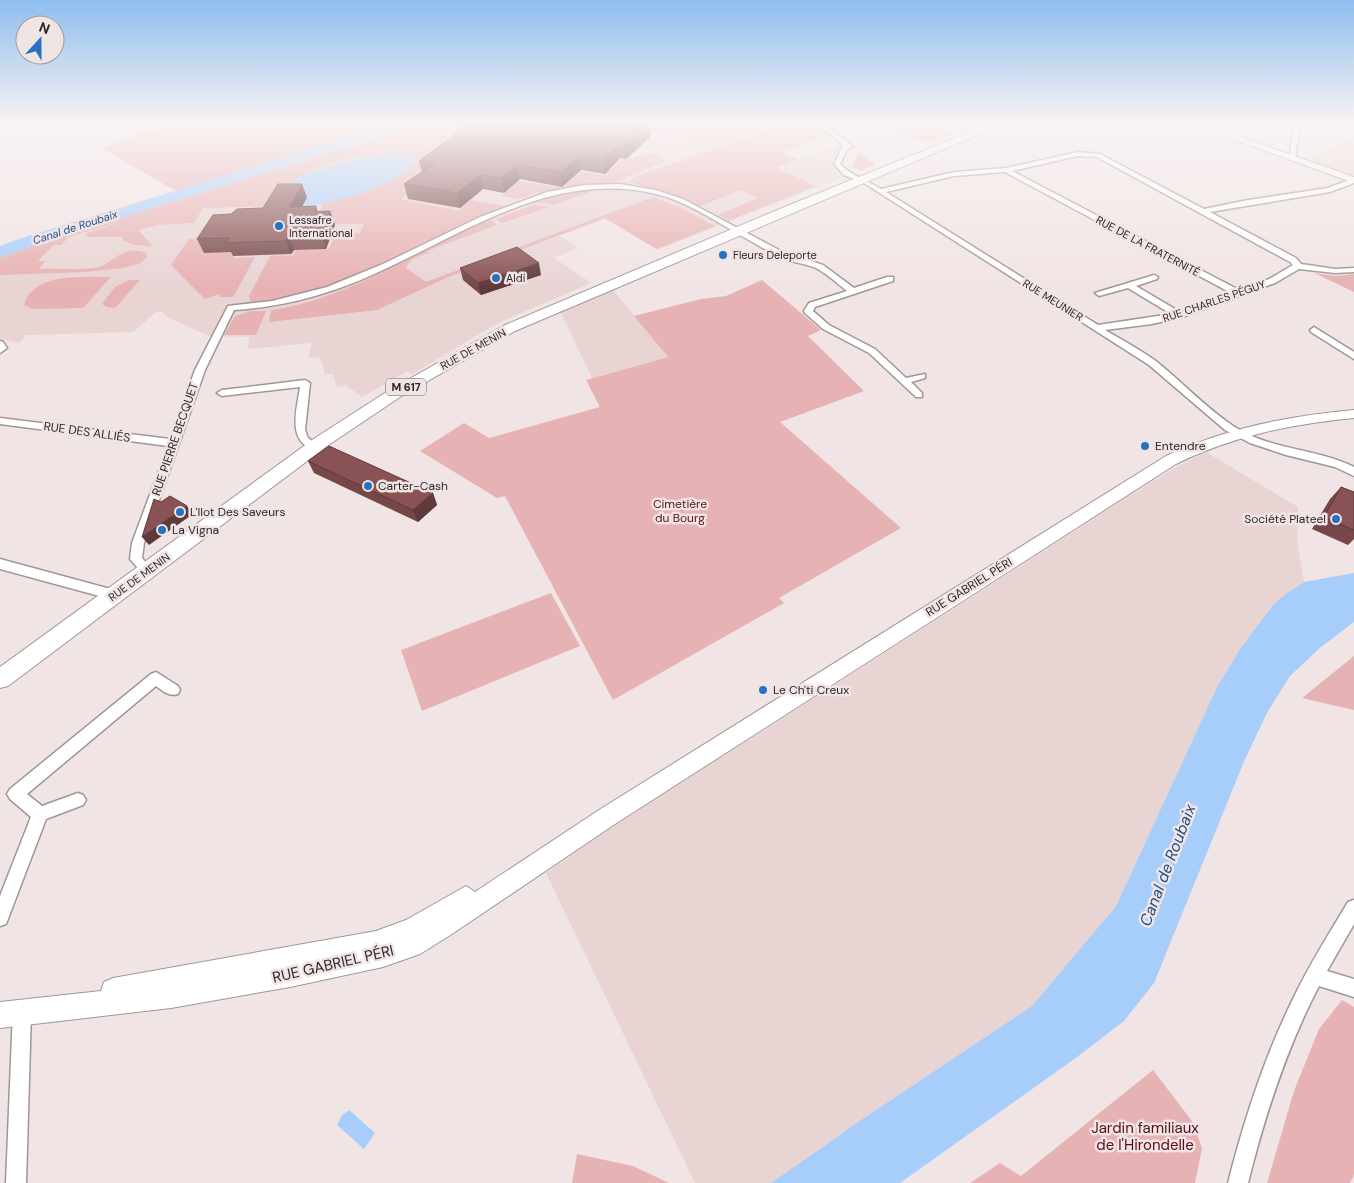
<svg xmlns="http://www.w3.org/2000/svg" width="1354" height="1183" viewBox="0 0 1354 1183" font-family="'DM Sans',sans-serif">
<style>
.built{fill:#e9d4d4}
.green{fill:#e7b2b3}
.water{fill:#a7cdfa}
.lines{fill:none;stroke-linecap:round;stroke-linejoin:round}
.street-casing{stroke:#a19696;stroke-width:3}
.secondary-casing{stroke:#a19696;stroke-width:2}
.primary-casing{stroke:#a19696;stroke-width:2}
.street{fill:#fff;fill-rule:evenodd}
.secondary{fill:#fff;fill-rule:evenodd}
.primary{fill:#fff;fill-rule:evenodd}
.wall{fill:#764748}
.shaded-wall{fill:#60393b}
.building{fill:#895254;stroke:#60393b}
.poi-dot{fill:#2472c1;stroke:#f1e4e4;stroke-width:2}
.labels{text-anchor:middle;stroke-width:5;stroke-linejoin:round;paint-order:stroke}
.far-poi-label{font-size:11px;fill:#2d2828;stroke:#f1e4e4;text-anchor:start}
.far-water-label{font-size:11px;font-style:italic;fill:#1e5188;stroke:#f1e4e4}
.far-street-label{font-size:11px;fill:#2d2828;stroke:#f1e4e4}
.shield{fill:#f1e4e4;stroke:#686060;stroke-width:1}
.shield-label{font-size:11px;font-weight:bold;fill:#2d2828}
.street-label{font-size:12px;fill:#2d2828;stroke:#f1e4e4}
.poi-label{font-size:12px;fill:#2d2828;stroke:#f1e4e4;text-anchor:start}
.park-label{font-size:12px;fill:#580e1a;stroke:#f1e4e4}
.near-street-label{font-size:15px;fill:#2d2828;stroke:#f1e4e4}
.near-park-label{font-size:15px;fill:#580e1a;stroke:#f1e4e4}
.near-water-label{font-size:16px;font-style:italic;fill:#1e5188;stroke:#f1e4e4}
</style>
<rect width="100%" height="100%" fill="#f1e4e4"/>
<path class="built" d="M439,122h372l17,13 -46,18 17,6 43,-15 2,2 -8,20 10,10 -189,74 -52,-31 -45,17 18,12 -24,10 37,25 -93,40 -87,52 -3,-4 -46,26 -17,-12 -8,2 -4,-13 -8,1 -5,-18 -12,1 4,-15 -64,6 1,-12 -40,-1 -40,-18 -8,-7 -5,1 -23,20 -107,3 -7,8 -19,-4v-77l72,-26z
M1354,136v40l-45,-16z
M612,289l56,68 -76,21 -32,-67z
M1206,452l92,55 -1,34 7,41 -20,13 -12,11 -32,43 -23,38 -101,219 -84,100 -168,112 -93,65h-76l-149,-310 62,-43 465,-298 98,-62z"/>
<path class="green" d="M176,122h222l-222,69 -75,-43z
M426,122h103l-98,30 -6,4v12l-10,7 38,7 -35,4 -17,13 57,12 13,-11 33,6c-87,34 -159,87 -254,98l-1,-8 21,-40 23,-1 2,-5 34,-1 4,-9h-39l2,-4 64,-3 4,-9h-32l2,-5h-19l8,-15 49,-15 18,-8 22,-26c-28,-8 -91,8 -115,24 -10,6 -19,19 -27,27l-67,2 -9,15 -38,2 -18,5 15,16 -19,-1 -12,-5 2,-3h-36l-3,-3 44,-15 -60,18 -8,8h-7l-16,16h7l-6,8c18,-1 42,2 60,-2 16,-5 25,-24 47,-14l1,4 -8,7 -16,4 -38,4 -85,3v-17l26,-10z
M605,122h172l-38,10 2,2 -25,9 -4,-2 -61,-9 2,-3z
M792,122h19l15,13 -45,17 17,7 -22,9 40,18 -86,34 -12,-5 40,-17 -17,-8 -41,16 -23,-11 -48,-13 8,-6z
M845,122h81l30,11 -28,10 -49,-17 -22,-1 -5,-3z
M859,152l15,11v2l-13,6 -10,-4z
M650,154l10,2 5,5 -54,23 -59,5 -34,10 -16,-3 9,-8 -17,-3 8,-7 60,10 12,-10 -9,-2 7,-5 33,4 15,-15z
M596,190l-42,15 -17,-3 40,-11z
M653,197l26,10 36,19 -58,23 -52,-31 -159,60 -69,32 -108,12 2,-12c78,-11 146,-59 216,-92l10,7 -70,26 2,2c-10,3 -19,5 -23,15l20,14z
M533,205l17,2 -48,16 -6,-4z
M253,237l-48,12 -2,3h33l-3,6 22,-1 -22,40h-13l-1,-3 -14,5 -34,-34 18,-26z
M1314,273l21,3 19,-2v18z
M111,277l-28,31 -50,1 -9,-4c8,-33 62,-28 87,-28z
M129,280h11l-25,28 -8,-1 -5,-3 13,-17z
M762,280l59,50 -13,6 56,55 -84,31 121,106 -122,70 5,5 -171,97 -108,-204 -8,2 -77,-47 44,-28 25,15 111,-31 -14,-27 82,-23 -34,-41 67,-17 25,-3z
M251,311h15l-10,24h-32l11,-19z
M551,593l29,53 -158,65 -21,-61z
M1354,656v54l-52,-12z
M1342,1000l12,7v168l-4,8h-83l27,-92 25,-62z
M1153,1070l39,51 10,27 -7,35h-225l30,-20 21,13z
M577,1154l56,12 36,17h-97z"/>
<path class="water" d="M398,122h28l-400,126 -26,10v-12l16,-6z
M388,153h11l16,4c-3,24 -80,46 -102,48 -14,1 -29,1 -43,1l-1,-11c34,-25 77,-35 119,-42z
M1354,573v49l-33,25 -31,29 -22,35 -23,48 -91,224 -30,38 -47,36 -177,126h-129l93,-65 168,-112 84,-100 101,-219 23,-38 32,-43 12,-11 20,-13z
M349,1110l26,23 -11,16 -27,-24 5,-10z"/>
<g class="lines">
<g class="street-casing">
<path id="street" d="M815,122h7l31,25 -5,1 -8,16c11,12 27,16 41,25l73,-17 52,-4 72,-16 22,2 104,55 44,-9 80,-12 26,-10v5l-24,9 -120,20 86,46 5,6 34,5 19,-1v4l-19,1 -36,-4 -24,14 -93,34 -30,7 -47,6c17,10 36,20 52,32 25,20 48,45 76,64 36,24 83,22 121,41v9l-19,-9 -49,-12 -36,-12 -25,-13 -76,-65 -285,-182 -20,-8 -10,-11 8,-16v-4zM1078,156l19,1 193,105 3,3 -24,14 -30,11 -227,-119zM1005,172l226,121 -51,19 -44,-26 21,-7 1,-2 -4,-2 -59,18 4,3 29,-8 43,26 -73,11 -212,-133 68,-16z
M967,122h8l-7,4 13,5v2l-22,-7z
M1295,122h6l-6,36 -3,2 -3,-2z
M620,184l36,6 27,9 98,52 42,14 31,23 33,-11h6v4l-78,26 -2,4 16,14 46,24 31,29 19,-4v4l-14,4 11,11v4h-6l-47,-44 -46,-24 -18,-16 -1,-2 5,-8 38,-12c-10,-8 -20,-17 -31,-23 -9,-4 -19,-5 -28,-8 -15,-5 -28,-14 -41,-21 -29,-16 -58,-37 -91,-45 -104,-25 -194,41 -284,81 -44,20 -90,32 -138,35l-29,60 -61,173 -2,15 11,13 -2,3h-8l-13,-15 2,-16 36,-97 -168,-22v-6l170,21 25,-69 33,-64 44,-5 55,-14 56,-23 97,-47 67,-25 37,-7z
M1314,327l40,25v7l-43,-27 -1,-2z
M0,341l3,1 4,6 -7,5z
M305,380l5,3 -5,47 3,8 12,9 -5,3c-29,-8 -18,-41 -15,-63l-78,9 -5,-3 5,-3z
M0,559l114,31 4,2 2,3 -2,3 -4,2 -114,-31z
M156,672l22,14 2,4 -2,4c-9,3 -15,-3 -22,-8l-129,108 15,12 36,-13 5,2 3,5 -3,5 -37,14 -40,105 -6,2v-30l31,-79 -21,-18 -3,-5 3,-5 141,-115z
M1354,900v24l-27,47 27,8v18l-35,-11c-33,63 -54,129 -71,197h-20c16,-63 36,-125 65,-184 16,-34 36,-65 55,-97z
M22,1002l6,3 3,6 -5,172h-20l7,-172 3,-6z"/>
</g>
<g class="secondary-casing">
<path id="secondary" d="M1186,122h12l156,55v6z
M1354,410v8c-63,6 -121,18 -178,46l-561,360 -163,110 -32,20 -37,13 -93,20 -119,21 -171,20v-26l101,-11 3,-9 9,-4 263,-47 30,-11 60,-34 9,6 124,-82 567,-354c60,-28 122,-40 188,-46z"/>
</g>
<g class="primary-casing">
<path id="primary" d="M995,122h13l-493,209 -115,66 -73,49 -319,240 -8,2v-21l315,-229 73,-47 117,-66 277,-117z"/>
</g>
<use href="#street" class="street"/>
<use href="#secondary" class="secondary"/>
<use href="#primary" class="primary"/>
</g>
<path class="wall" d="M458,126l192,11 -24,22 -6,-1 -15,16 -24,-4 -19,17 -42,-8 -16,14 -21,-4 -23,19 -52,-9 -4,-15 18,-12 -3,-11 40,-29z
M307,197l-5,10 14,-1 2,6 12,-1 5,14 -9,24 -32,1 -3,4 -58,2 -2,-4 -27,1 -7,-14 66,-31z
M460,268l81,7 -60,20 -18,-15z
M308,461l125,32 4,12 -19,17 -104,-49z
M1341,487l13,5v47l-6,6 -36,-16 18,-30z"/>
<path class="shaded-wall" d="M650,123v14l-24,22 -1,-14z
M620,144v14l-15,16 -1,-15z
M580,156l1,14 -19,17 -1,-15z
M517,165l3,14 -16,14 -2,-15z
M480,175l3,14 -23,19 -3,-15z
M302,184l5,13 -12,23 -5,-13z
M330,211l5,14 -9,24 -5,-14z
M288,236l6,14 -3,4 -5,-13z
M539,263l2,12 -60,20 -3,-12z
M433,493l4,12 -19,17 -5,-12z
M187,506l6,8 -44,31 -7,-8z"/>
<path class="building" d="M464,122h181l5,1 -25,22 -5,-1 -16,15 -24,-3 -19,16 -44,-7 -15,13 -22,-3 -23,18 -53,-9 31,-21 -16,-2 42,-31 -2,-1 3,-2 -4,-1z
M278,184h24l-12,23 26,-1 -1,6 15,-1 -9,24 -33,1 -2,5 -60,2 3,-5 -32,1 16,-24 18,-1 6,-5 26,-1z
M517,247l22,16 -61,20 -18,-15z
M329,446l104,47 -20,17 -105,-49z
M1341,487l13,5v38l-30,-13z
M170,496l17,10 -45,31 12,-38 7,3z"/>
<linearGradient id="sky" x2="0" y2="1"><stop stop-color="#8ebeef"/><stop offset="0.43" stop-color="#f9f3f3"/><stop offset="1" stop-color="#f9f3f3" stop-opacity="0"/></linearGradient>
<rect width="1354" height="287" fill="url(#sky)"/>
<g class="poi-dot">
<circle cx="279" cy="226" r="5"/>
<circle cx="723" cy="255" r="5"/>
<circle cx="496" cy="278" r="5"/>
<circle cx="1145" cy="446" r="5"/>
<circle cx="368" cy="486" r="5"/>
<circle cx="180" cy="512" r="5"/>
<circle cx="1336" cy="519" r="5"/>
<circle cx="162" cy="530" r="5"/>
<circle cx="763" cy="690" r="5"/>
</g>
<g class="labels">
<g class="far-poi-label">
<text x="289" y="224">Lessafre<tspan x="289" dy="13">International</tspan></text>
<text x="733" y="259">Fleurs Deleporte</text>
<text x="506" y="282">Aldi</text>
</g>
<g class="far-water-label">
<text transform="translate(75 227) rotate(-18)" y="4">Canal de Roubaix</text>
</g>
<g class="far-street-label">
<text transform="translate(1148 246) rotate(28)" y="4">RUE DE LA FRATERNITÉ</text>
<text transform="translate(1053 300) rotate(32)" y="4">RUE MEUNIER</text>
<text transform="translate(1214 301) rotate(-19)" y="4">RUE CHARLES PÉGUY</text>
<text transform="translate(473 349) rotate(-29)" y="4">RUE DE MENIN</text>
<text transform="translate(139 577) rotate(-36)" y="4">RUE DE MENIN</text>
</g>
<rect class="shield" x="386" y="378.5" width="40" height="17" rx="4"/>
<g class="shield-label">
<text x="406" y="391">M 617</text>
</g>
<g class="street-label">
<text transform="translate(87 432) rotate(8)" y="4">RUE DES ALLIÉS</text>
<text transform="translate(175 439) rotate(-71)" y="4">RUE PIERRE BECQUET</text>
<text transform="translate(969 587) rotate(-32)" y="4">RUE GABRIEL PÉRI</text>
</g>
<g class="poi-label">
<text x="1155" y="450">Entendre</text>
<text x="378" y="490">Carter-Cash</text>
<text x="190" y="516">L'Ilot Des Saveurs</text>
<text x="1326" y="523" text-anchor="end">Société Plateel</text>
<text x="172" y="534">La Vigna</text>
<text x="773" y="694">Le Ch'ti Creux</text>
</g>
<g class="park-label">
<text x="680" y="508">Cimetière<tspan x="680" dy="14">du Bourg</tspan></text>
</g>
<g class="near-street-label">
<text transform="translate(333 964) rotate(-13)" y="5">RUE GABRIEL PÉRI</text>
</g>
<g class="near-park-label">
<text x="1145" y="1133">Jardin familiaux<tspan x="1145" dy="17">de l'Hirondelle</tspan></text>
</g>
<g class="near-water-label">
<text transform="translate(1167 865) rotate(-69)" y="6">Canal de Roubaix</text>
</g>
</g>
<g transform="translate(40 40) rotate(21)"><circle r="24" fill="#f1e4e4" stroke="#a39999"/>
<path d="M0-4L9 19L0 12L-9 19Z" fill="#2472c1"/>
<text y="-8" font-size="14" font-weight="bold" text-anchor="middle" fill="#2d2828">N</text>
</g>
</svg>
